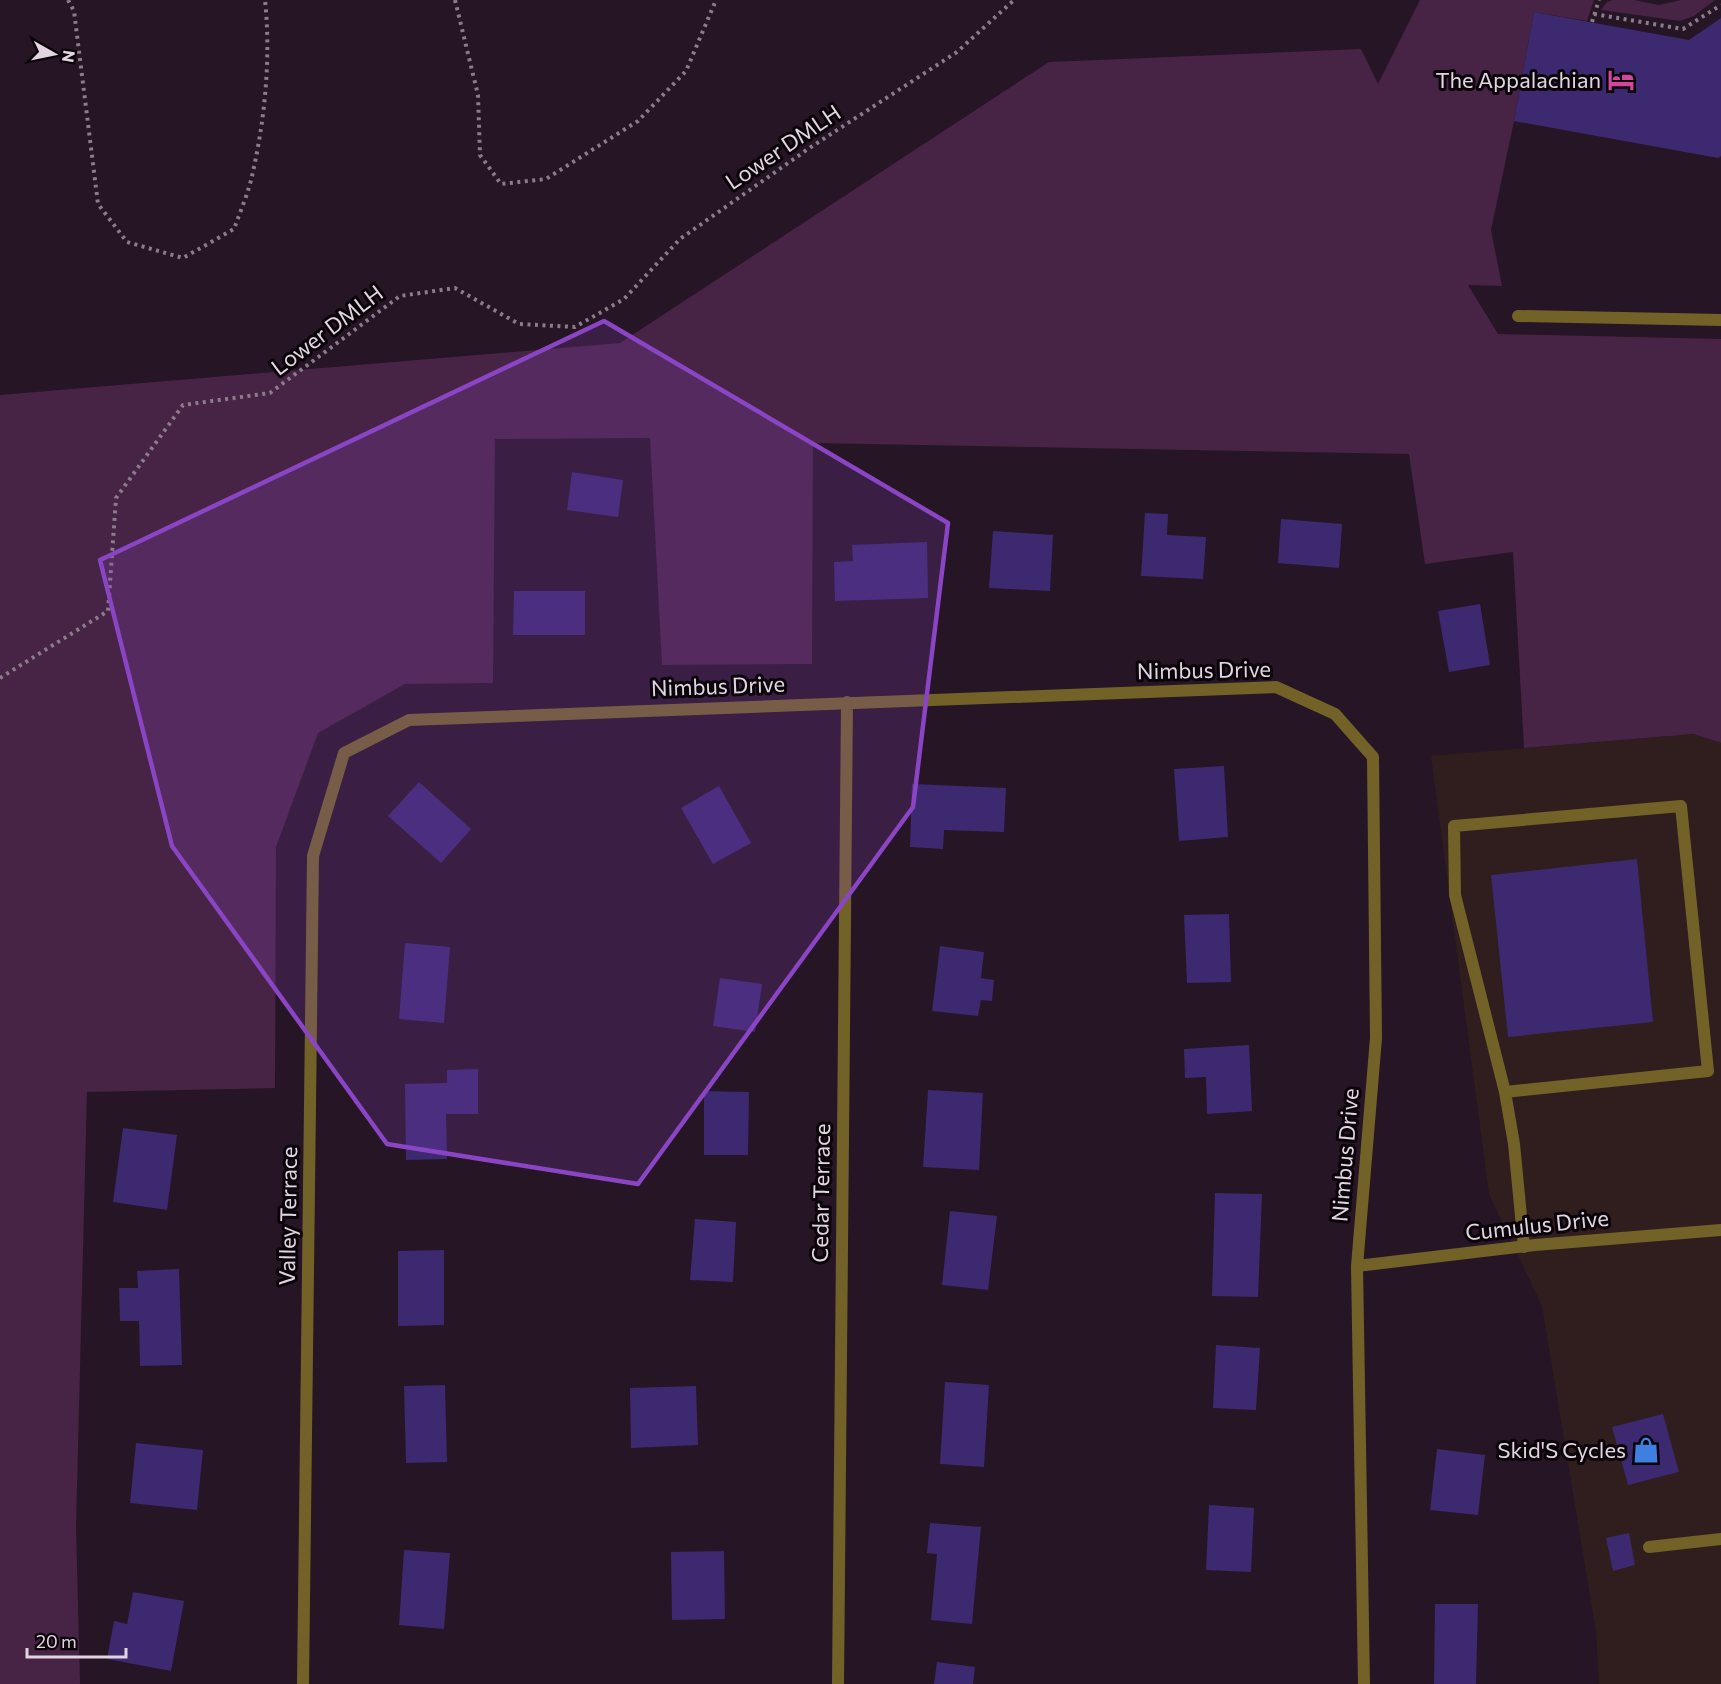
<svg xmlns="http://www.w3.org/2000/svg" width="1721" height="1684" viewBox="0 0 1721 1684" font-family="Commissioner,sans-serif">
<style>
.commercial{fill:#301d1e}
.green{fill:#472346}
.building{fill:#3c2970}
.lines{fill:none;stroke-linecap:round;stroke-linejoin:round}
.path{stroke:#8a7c89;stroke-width:4;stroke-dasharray:3 4.5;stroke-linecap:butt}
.service{stroke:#726228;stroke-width:12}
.minor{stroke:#726228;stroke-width:12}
.marked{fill:#8a45c4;fill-opacity:0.2;stroke:#8a45c4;stroke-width:4.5;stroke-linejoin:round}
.labels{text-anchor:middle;stroke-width:6;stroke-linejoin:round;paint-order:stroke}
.poi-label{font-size:22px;fill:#e1d5e0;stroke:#0a040a;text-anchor:end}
.street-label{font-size:22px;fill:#e1d5e0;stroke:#0a040a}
</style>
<rect width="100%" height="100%" fill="#261525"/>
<path class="commercial" d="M1694,734l27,9v941h-122l-3,-53 -54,-325 -53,-112 -58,-438z"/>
<path class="green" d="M1420,0h174l-7,21 -53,-9 -20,109 -23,109 11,56 -34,-1 30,49 223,5v404l-27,-9 -170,14 -11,-196 -88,12 -16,-110 -596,-11 -1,221 -150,1 -12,-227 -155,1 -2,244 -88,1 -87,49 -42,114 -1,241 -188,4 -11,435 4,157h-80v-1289l620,-52 429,-281 312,-13 17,35z
M1613,0h21l25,5 22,-5h34l-21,16 -14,5 -79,-11 6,-8z"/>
<path class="building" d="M1534,12l155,28 32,-22v138l-3,2 -204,-37z
M572,472l51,8 -5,37 -51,-7z
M1145,513l23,1 -1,21 39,2 -3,42 -62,-3z
M1281,519l61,5 -3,44 -61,-5z
M993,531l60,4 -3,56 -61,-3z
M927,542l1,56 -93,3 -1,-39 19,-1 -1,-16z
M514,591h71v44h-72z
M1480,604l10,61 -41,7 -11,-61z
M1224,766l4,71 -49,4 -5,-72z
M419,782l52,47 -30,34 -53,-47z
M912,784l94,4 -2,44 -60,-2 -1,19 -33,-2z
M719,786l32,57 -38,21 -32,-56z
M1637,859l16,163 -145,15 -17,-162z
M1229,914l2,68 -44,1 -3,-68z
M405,943l45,4 -6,76 -45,-4z
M940,946l44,6 -3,26 13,2 -2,21 -11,-1 -3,16 -46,-5z
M720,978l42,6 -7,48 -42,-6z
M1249,1045l3,66 -45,3 -1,-37 -21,1 -1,-29z
M478,1069v45h-32l1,45 -41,1 -1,-76 42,-1v-13z
M928,1090l55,3 -4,77 -56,-3z
M704,1091l45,1 -1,63h-44z
M123,1128l54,7 -10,75 -54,-8z
M1215,1193l47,1 -4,103 -46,-1z
M950,1211l47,5 -9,74 -46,-5z
M695,1219l41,3 -3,60 -43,-2z
M444,1250v75l-46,1v-75z
M179,1269l3,96 -42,1 -1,-45h-19l-1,-33h19l-1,-17z
M1216,1345l44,3 -4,62 -43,-2z
M945,1382l44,3 -5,82 -44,-3z
M445,1385l2,77 -41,1 -2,-77z
M696,1386l2,59 -67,3 -1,-60z
M1663,1414l16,58 -51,13 -16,-58z
M136,1443l67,7 -6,60 -67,-7z
M1437,1449l48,6 -7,60 -48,-5z
M1209,1505l45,3 -3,64 -45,-2z
M930,1523l51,4 -9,97 -41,-4 6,-66 -10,-1z
M1629,1533l6,32 -22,6 -7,-33z
M404,1550l46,3 -6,76 -45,-4z
M724,1551l1,68 -53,1 -1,-68z
M133,1592l51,9 -13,70 -64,-12 7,-38 13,3z
M1435,1604h43l-2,80h-42z
M937,1662l38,5 -2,17h-39z"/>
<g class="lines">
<path class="path" d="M68,0l6,11 24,193 29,38 56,16 51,-29c6,-17 14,-35 18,-53 13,-57 19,-118 13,-176
M455,0l23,95 2,60 21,29 45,-5 92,-58 48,-50 30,-71
M1594,14l89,15 38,-24
M1592,22l7,-22
M0,678l108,-67 8,-113 67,-93 87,-12 130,-97 55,-8 64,36 56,3 49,-28 56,-60 128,-90 149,-97 57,-52"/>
<path class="service" d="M1505,1092l-50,-197 -1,-69 227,-20 27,265 -203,21 9,52 10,103
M1649,1547l72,-8"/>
<path class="minor" d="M1518,316l203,4
M1357,1266l178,-21 186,-15
M303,1684l10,-828 31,-103 65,-33 867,-33 59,27 38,43 3,281 -19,228 7,418
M838,1684l9,-982"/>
</g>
<path class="marked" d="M604,321l344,202 -35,284 -275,377 -251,-40 -215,-298 -72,-286z"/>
<defs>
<g id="hotel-bare" transform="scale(2.07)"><path d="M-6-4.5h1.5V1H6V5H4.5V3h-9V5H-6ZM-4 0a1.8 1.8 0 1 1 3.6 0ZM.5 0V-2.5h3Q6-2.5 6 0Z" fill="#d1479c" stroke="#0a040a" stroke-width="2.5" paint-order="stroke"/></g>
<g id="shop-bare" transform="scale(2.07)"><path d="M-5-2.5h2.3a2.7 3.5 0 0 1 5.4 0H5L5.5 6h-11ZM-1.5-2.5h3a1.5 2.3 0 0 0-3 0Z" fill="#3f7fe0" stroke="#0a040a" stroke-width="2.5" paint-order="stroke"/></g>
</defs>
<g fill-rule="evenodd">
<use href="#hotel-bare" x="1621" y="80"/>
<use href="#shop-bare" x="1646" y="1450"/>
</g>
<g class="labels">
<g class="poi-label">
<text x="1601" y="88">The Appalachian</text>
<text x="1626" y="1458">Skid'S Cycles</text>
</g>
<g class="street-label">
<text transform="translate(783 147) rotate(-34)" y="8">Lower DMLH</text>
<text transform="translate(327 330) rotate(-37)" y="8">Lower DMLH</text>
<text transform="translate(1204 670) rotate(-1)" y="8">Nimbus Drive</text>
<text transform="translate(718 686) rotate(-2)" y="8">Nimbus Drive</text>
<text transform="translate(1345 1155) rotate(-85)" y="8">Nimbus Drive</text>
<text transform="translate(821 1193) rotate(-89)" y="8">Cedar Terrace</text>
<text transform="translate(288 1216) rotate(-89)" y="8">Valley Terrace</text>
<text transform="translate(1537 1225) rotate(-6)" y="8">Cumulus Drive</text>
</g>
</g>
<g transform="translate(54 54) rotate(99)" stroke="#0a040a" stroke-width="4.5" paint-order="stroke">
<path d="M0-4.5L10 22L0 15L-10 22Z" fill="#e1d5e0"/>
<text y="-9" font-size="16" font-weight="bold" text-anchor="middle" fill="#e1d5e0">N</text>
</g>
<path d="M27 1648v9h99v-9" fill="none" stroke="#e1d5e0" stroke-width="3"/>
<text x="36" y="1648" font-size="18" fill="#e1d5e0" stroke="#0a040a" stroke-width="4.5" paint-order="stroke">20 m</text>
</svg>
